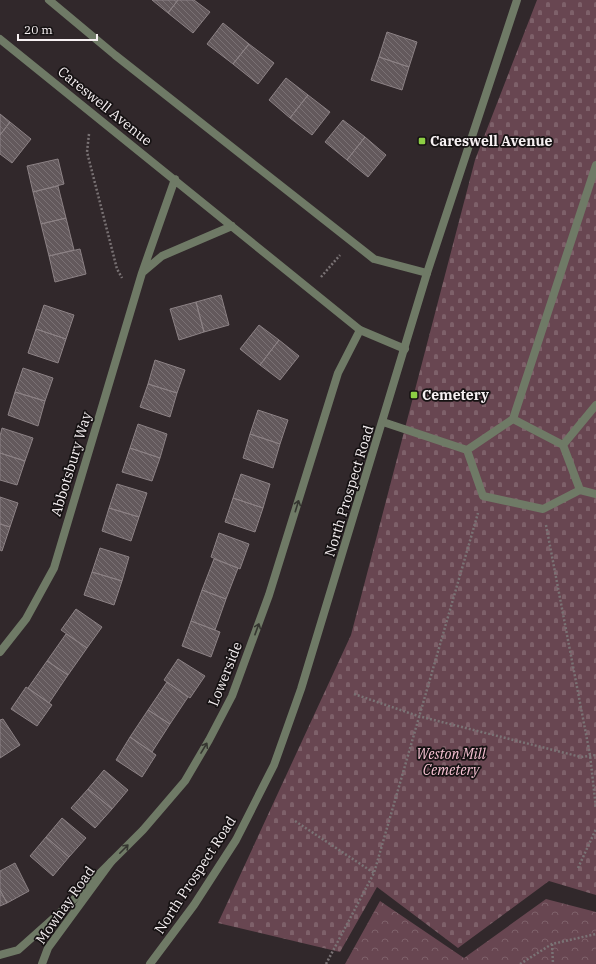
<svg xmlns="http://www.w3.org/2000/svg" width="596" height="964" viewBox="0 0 596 964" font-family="'IBM Plex Serif',serif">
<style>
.forest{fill:url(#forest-crowns)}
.cemetery{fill:url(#cemetery-stones)}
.building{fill:url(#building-back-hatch);stroke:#8c8285}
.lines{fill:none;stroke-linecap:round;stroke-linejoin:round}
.path{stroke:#7a7375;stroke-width:2.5;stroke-dasharray:2 2;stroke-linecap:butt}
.service{stroke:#6f7a66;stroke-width:8}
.minor{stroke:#6f7a66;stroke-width:8}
.tertiary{stroke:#6f7a66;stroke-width:8}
.oneway{stroke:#353630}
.poi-dot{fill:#8dce44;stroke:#161213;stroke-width:1.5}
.labels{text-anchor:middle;stroke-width:3.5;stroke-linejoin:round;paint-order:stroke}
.street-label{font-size:14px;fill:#f7f1f3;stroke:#161213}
.poi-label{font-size:14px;font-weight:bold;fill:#f7f1f3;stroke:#161213;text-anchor:start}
.park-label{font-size:14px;font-style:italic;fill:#f8c3d4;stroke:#161213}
</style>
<defs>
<pattern id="forest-crowns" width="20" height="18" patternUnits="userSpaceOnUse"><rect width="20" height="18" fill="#684651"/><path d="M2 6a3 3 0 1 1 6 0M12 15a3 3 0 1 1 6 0" fill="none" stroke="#7e616a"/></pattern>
<pattern id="cemetery-stones" width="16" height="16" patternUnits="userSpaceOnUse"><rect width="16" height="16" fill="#684651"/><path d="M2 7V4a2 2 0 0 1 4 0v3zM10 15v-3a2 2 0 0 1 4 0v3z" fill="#7e616a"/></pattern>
<pattern id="building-back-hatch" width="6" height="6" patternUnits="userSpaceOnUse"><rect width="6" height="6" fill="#63595c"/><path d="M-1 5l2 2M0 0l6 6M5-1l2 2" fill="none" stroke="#7a7174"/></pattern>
</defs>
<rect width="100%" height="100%" fill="#31282b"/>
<path class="forest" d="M546,899l50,13v52h-251l35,-63 84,57z"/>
<path class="cemetery" d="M537,0h59v895l-47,-14 -91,67 -81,-61 -37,65 -122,-29 133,-288 124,-475z"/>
<path class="building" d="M152,0h26l-10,13z
M178,0h16l16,12 -17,21 -25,-20z
M223,23l26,21 -16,20 -26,-20z
M387,32l30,10 -8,25 -30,-10z
M249,44l25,19 -16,21 -25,-20z
M379,57l30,10 -7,23 -31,-10z
M286,78l22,17 -18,23 -21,-18z
M308,95l22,17 -18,23 -22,-17z
M0,114l10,8 -10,13z
M343,120l22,17 -18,23 -22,-18z
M10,122l21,17 -19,24 -12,-9v-19z
M365,137l21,18 -18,22 -21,-17z
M58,159l6,25 -31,8 -6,-26z
M58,186l8,32 -25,6 -8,-32z
M66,218l8,32 -25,6 -8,-32z
M80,249l6,25 -31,8 -6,-26z
M221,295l8,30 -25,7 -8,-30z
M196,302l8,30 -25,8 -9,-31z
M44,305l30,10 -8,24 -30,-10z
M259,325l20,15 -19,25 -20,-16z
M36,329l30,10 -8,24 -30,-10z
M279,340l20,16 -19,24 -20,-15z
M155,360l30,10 -8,23 -29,-9z
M23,368l30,10 -8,23 -30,-9z
M148,384l29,9 -7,24 -30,-10z
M15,392l30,9 -7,25 -30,-11z
M258,410l30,10 -8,24 -30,-10z
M138,424l29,10 -7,24 -30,-10z
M2,428l31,10 -8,23 -25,-8v-17z
M250,434l30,10 -7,24 -30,-10z
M130,448l30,10 -8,23 -30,-9z
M0,453l25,8 -8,24 -17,-5z
M241,474l29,10 -7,24 -30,-10z
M117,484l30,9 -8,24 -30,-9z
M0,497l18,6 -8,24 -10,-3z
M233,498l30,10 -8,24 -30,-10z
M109,508l30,9 -8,24 -29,-10z
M0,524l10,3 -8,24 -2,-1z
M219,533l30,11 -9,25 -29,-12z
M100,548l29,9 -7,24 -30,-9z
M214,559l24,9 -12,31 -24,-9z
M92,572l30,9 -8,24 -30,-10z
M202,590l24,9 -11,31 -24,-9z
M76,609l26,18 -15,21 -26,-18z
M191,621l29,11 -9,25 -29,-11z
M66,634l21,14 -19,27 -21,-14z
M178,659l27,17 -15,22 -26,-18z
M47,661l21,14 -19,28 -21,-15z
M167,682l21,15 -18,27 -22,-14z
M26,687l26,18 -15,21 -26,-17z
M148,710l22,14 -18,28 -22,-15z
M3,719l17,26 -20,13v-38z
M130,737l26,18 -14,22 -26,-17z
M104,770l24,20 -16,19 -24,-20z
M88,789l24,20 -17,19 -24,-20z
M62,818l24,20 -17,19 -23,-20z
M46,837l23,20 -16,19 -23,-20z
M15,863l14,28 -22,12 -7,-13v-19z
M0,890l7,13 -7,3z"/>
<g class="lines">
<path class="path" d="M89,134l-2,18 30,117 5,9
M321,277l19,-22
M546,525l44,230 6,53
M354,694l64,22 163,41 15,-2
M295,821l79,52
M578,868l18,-39
M552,944l1,20
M326,964l48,-91 104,-360
M520,964l32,-20 44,-10"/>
<path class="service" d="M513,419l50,26 17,45 -37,19 -60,-13 -16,-46z
M513,419l83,-254
M383,422l84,28
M563,445l33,-40
M580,490l16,4
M0,955l18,-5 46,-41 79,-79 42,-49 24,-41 23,-44 37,-101 69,-222 22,-43"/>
<path class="minor" d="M49,0l66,55 259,204 53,14
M0,39l360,291 45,19
M143,272l19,-16 70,-30
M0,652l26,-33 28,-51 88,-295 33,-94
M42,964l6,-16 63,-86"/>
<path class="tertiary" d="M150,964l44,-59 42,-65 38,-75 27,-76 126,-416 90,-273"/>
</g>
<defs><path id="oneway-shaft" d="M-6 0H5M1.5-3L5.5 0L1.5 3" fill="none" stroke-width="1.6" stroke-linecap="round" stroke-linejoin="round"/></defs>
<g class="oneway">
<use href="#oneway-shaft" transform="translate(297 506) rotate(-73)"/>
<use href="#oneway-shaft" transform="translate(257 629) rotate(-70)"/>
<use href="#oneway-shaft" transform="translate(204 748) rotate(-59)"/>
<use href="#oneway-shaft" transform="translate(124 849) rotate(-45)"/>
</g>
<g class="poi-dot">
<rect x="418" y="137" width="8" height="8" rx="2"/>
<rect x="410" y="391" width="8" height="8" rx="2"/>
</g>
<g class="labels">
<g class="street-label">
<text transform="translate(105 106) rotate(39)" y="5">Careswell Avenue</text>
<text transform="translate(71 464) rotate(-73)" y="5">Abbotsbury Way</text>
<text transform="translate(349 491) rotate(-73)" y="5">North Prospect Road</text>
<text transform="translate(225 674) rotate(-68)" y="5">Lowerside</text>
<text transform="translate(195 875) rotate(-57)" y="5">North Prospect Road</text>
<text transform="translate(65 905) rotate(-55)" y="5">Mowhay Road</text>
</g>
<g class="poi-label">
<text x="430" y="146">Careswell Avenue</text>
<text x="422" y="400">Cemetery</text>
</g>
<g class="park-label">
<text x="451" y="759">Weston Mill<tspan x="451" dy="16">Cemetery</tspan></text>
</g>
</g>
<path d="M18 34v6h79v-6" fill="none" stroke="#f7f1f3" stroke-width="2"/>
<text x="24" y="34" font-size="12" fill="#f7f1f3" stroke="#161213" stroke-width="3" paint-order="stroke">20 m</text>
</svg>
